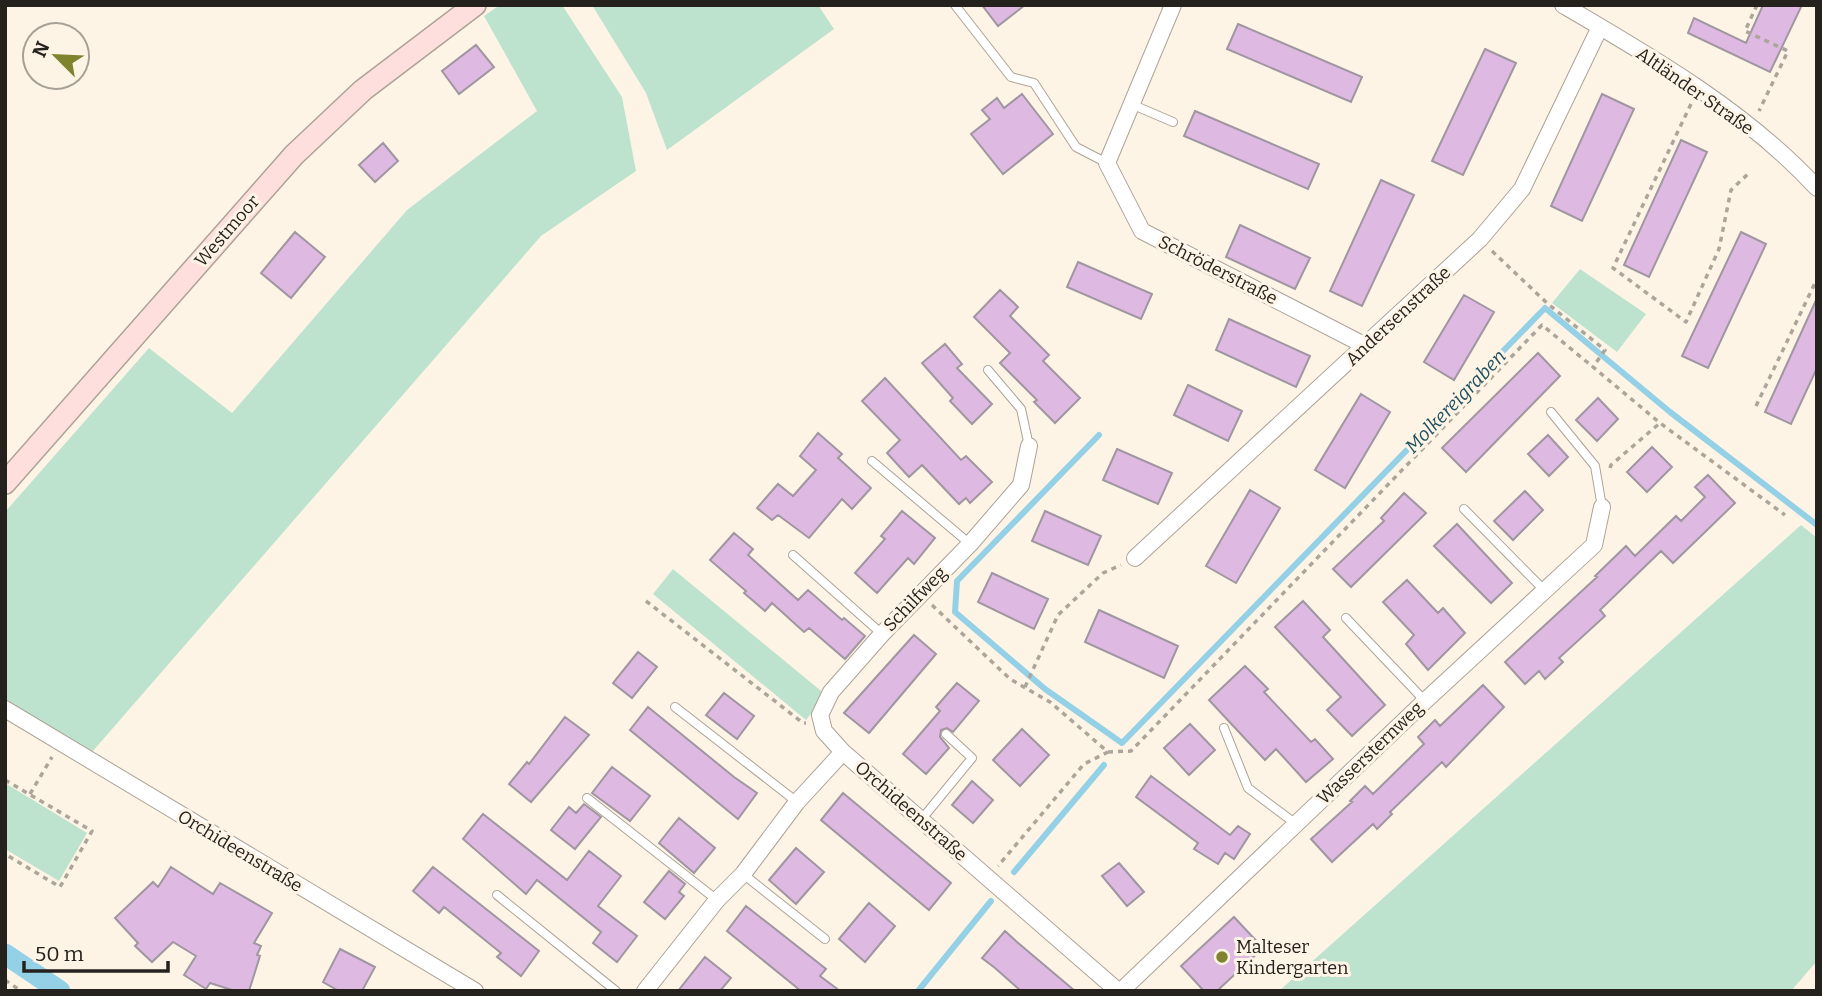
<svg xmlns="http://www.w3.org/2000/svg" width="1822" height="996" viewBox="0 0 1822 996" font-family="Bitter,serif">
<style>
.green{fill:#bde3cf}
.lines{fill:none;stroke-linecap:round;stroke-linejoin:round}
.stream{stroke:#95d1e6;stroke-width:6}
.canal{stroke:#95d1e6;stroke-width:21}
.building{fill:#debae2;stroke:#a096a1;stroke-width:2}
.lane-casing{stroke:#aca396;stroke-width:10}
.street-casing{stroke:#aca396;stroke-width:18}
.secondary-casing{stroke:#aca396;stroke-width:24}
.path{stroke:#aca59a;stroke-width:3.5;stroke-dasharray:5 5;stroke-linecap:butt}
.lane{stroke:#fff;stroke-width:8}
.street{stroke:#fff;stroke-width:16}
.secondary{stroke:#fedfdd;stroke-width:21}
.poi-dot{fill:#80832e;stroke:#fef4e6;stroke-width:2.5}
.labels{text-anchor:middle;stroke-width:6;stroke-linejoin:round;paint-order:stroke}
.street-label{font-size:18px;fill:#25211c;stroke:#fef4e6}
.poi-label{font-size:18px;fill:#25211c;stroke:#fef4e6;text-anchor:start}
.water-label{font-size:19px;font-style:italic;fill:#1d505f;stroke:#fef4e6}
</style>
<rect width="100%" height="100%" fill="#fef4e6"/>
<path class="green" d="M500,5h62l60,92 14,74 -95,65 -455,523 -81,-57v-190l144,-164 83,65 175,-203 130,-99 -53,-95z
M592,5h226l16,24 -167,121 -21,-57z
M1580,269l66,45 -29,38 -65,-49z
M1801,525l16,13v423l-26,30h-512z
M673,569l153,126 -20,25 -153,-126z
M5,783l82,50 -28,48 -54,-32z"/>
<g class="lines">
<path class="stream" d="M1099,435l-142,146 -2,31 90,77 77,54 423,-435 125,104 147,113
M1014,872l90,-107
M918,991l73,-90"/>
<path class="canal" d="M5,954l55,37"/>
</g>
<path class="building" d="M982,5h43l-27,21z
M1763,5h39l-32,67 -82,-39 6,-15 52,25z
M1238,24l124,53 -11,25 -124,-53z
M476,45l18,22 -35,27 -17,-23z
M1485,49l31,14 -53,112 -31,-14z
M1022,94l31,40 -50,40 -32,-40 19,-15 -8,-9 15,-12 7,10z
M1602,94l32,15 -52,112 -31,-15z
M1195,111l124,53 -11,25 -124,-53z
M1681,140l26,12 -58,125 -25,-12z
M383,143l15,18 -23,21 -16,-17z
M1381,180l33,15 -52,111 -32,-15z
M1240,225l70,33 -15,31 -69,-32z
M295,232l30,25 -34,41 -30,-25z
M1741,232l25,12 -58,124 -26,-12z
M1078,262l74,32 -11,25 -74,-32z
M1000,290l18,17 -8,9 39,39 -6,6 37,37 -25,25 -21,-21 3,-2 -37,-37 10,-10 -36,-36z
M1464,295l30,17 -40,68 -30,-18z
M1817,298v70l-26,56 -26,-12z
M1229,319l81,37 -14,31 -80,-37z
M945,344l17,20 -5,4 35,36 -20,20 -22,-23 3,-3 -31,-35z
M1538,353l22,23 -94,96 -24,-24z
M885,378l76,82 5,-4 26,26 -22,21 -4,-5 -7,6 -37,-39 -13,12 -22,-24 13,-13 -38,-39z
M1188,385l54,26 -14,30 -54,-26z
M1361,394l29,18 -45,76 -30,-18z
M1598,398l20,21 -21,22 -21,-21z
M818,433l24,21 -4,4 33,30 -19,21 -10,-10 -33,39 -31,-23 -6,5 -15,-12 21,-24 15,12 23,-26 -16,-14z
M1548,435l20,22 -19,19 -21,-22z
M1652,447l20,20 -25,25 -20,-20z
M1117,449l55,24 -14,31 -55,-24z
M1708,475l27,28 -62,60 -12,-12 -61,59 5,6 -46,42 4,4 -18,17 -6,-8 -14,13 -20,-22 92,-85 -2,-1 31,-30 9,10 41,-40 5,5 24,-24 -10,-10z
M1250,490l30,18 -44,75 -30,-17z
M1525,491l18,19 -30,30 -19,-19z
M1404,493l22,20 -75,74 -18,-18 51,-48 -3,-3z
M902,511l33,27 -21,26 -6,-6 -31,35 -22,-20 30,-34 -4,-3z
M1045,511l56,25 -13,29 -56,-24z
M1457,524l55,59 -21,20 -57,-57z
M734,533l19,16 -5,6 50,45 10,-10 34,30 2,-2 21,18 -20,23 -36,-31 -5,4 -32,-29 -7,8 -21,-18 2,-2 -36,-31z
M992,573l56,26 -14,30 -56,-27z
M1407,580l31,33 5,-5 22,25 -37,37 -22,-26 8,-9 -31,-33z
M1303,601l27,29 -7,7 62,68 -33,31 -25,-26 14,-13 -66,-70z
M1099,610l79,36 -14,32 -79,-36z
M914,635l22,19 -67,79 -25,-20z
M638,652l19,15 -25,31 -19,-15z
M1245,666l23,23 -4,3 47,50 4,-3 18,20 -27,23 -30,-33 -11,11 -56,-60z
M957,683l22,18 -26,31 -6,-4 -6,2 -1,7 9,11 -23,26 -23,-20 37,-43 -4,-4z
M1483,685l21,22 -58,60 -4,-5 -52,50 2,2 -15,15 -4,-5 -41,38 -21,-23 41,-37 -2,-1 15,-15 8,8 51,-50 -6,-7 17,-17 5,6z
M724,693l30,23 -17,23 -31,-24z
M648,707l86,70 23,16 -19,26 -108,-89z
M565,717l24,18 -58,67 -22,-18 18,-22 2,2z
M1190,724l25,26 -26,25 -25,-27z
M1022,729l27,26 -29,31 -27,-26z
M612,767l38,29 -20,25 -38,-28z
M1151,776l79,59 8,-9 12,8 -16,25 -9,-6 -7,11 -24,-15 4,-6 -62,-46z
M972,781l21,19 -20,23 -21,-18z
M843,793l108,90 -22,27 -108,-90z
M584,804l17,13 -26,32 -24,-19 18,-23 7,6z
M483,814l84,66 22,-29 32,25 -23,30 39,30 -20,26 -24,-19 8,-11 -64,-52 -11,14 -63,-55z
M679,818l36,30 -21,25 -35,-30z
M796,848l28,24 -28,32 -27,-24z
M1119,863l25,29 -17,14 -25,-30z
M171,867l42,27 7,-11 52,30 -18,30 7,3 -4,9 3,1 -11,35h-14l-25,-8 -4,6 -22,-14 12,-19 -23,-14 -21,20 -17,-16 3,-3 -23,-25 38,-36 5,5z
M433,867l106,84 -18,25 -24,-19 4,-4 -57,-46 -5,6 -26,-22z
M669,871l16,13 -6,8 5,4 -19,23 -21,-17z
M869,903l26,23 -30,36 -26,-23z
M746,906l80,63 -6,7 20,15h-39l-74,-60z
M1234,917l29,31 -46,43h-13l-23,-25z
M1005,931l12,11 58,49h-54l-26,-23 -13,-10z
M340,949l35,18 -13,24h-23l-16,-9z
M705,957l26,21 -11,13h-42z"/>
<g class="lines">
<g class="lane-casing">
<path id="lane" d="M955,5l56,72 23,6 42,64 31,16
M1131,104l42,18
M988,370l33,39 8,37
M1551,412l44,54 7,41
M872,461l98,83
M1464,509l80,81
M793,555l89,79
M1346,618l79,83
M675,707l122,95
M1224,728l24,60 48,36
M587,798l130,102
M921,820l51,-62 -26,-24
M743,874l82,65
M497,895l119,96"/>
</g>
<g class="street-casing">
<path id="street" d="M1173,5l-66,158 35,68 224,115
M1563,5c89,52 184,107 254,183
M1135,558l345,-319 42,-50 78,-162
M5,709l470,282
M843,752l-19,-21 -4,-16 11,-23 51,-58 88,-90 51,-59 8,-39
M645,991l72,-91 26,-26 54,-72 46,-50 275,239
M1121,991l304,-290 169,-156 8,-38"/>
</g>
<g class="secondary-casing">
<path id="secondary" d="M5,483l289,-328 69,-65 112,-85"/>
</g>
<path class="path" d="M1757,5l-12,26 43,20 -29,60
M1691,104l-78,164 73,54 33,-73 12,-59 18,-17
M1492,251l56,53 57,46 -12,17 67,56 125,92
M1756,406l61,-127
M1610,468l1,-3 49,-42
M646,601l157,122h3
M932,605l78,74 40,23 58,50 -24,12 -86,102
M1025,687l33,-72 45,-42 18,-8
M1108,752l23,-1 411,-426 51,42
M5,780l87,51 -32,56 -55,-33
M30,794l22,-37
M5,980l16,11"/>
<use href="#lane" class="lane"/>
<use href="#street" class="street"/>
<use href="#secondary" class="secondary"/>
</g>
<circle class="poi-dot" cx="1222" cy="957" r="7"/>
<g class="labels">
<g class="street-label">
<text transform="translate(1695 91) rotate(35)" y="6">Altländer Straße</text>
<text transform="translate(227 231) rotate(-49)" y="6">Westmoor</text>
<text transform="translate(1218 270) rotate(27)" y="6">Schröderstraße</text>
<text transform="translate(1398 316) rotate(-43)" y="6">Andersenstraße</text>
<text transform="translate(915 599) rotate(-46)" y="6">Schilfweg</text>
<text transform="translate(1370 753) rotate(-44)" y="6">Wassersternweg</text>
<text transform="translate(911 811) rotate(41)" y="6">Orchideenstraße</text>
<text transform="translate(240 851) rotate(31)" y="6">Orchideenstraße</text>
</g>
<g class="poi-label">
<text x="1236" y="953">Malteser<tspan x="1236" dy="21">Kindergarten</tspan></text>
</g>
<g class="water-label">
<text transform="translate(1455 401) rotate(-46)" y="7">Molkereigraben</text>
</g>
</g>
<rect width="1822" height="996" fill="none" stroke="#25211c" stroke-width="14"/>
<g transform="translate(56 56) rotate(294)"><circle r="33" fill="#fef4e6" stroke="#a7a095" stroke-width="2"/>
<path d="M0-5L12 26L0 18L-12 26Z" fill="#80832e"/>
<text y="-10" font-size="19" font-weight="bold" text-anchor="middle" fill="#25211c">N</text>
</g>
<path d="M24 961v10h144v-10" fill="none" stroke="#25211c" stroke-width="3.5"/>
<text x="35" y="961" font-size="21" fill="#25211c" stroke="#fef4e6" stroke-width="5" paint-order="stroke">50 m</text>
</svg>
